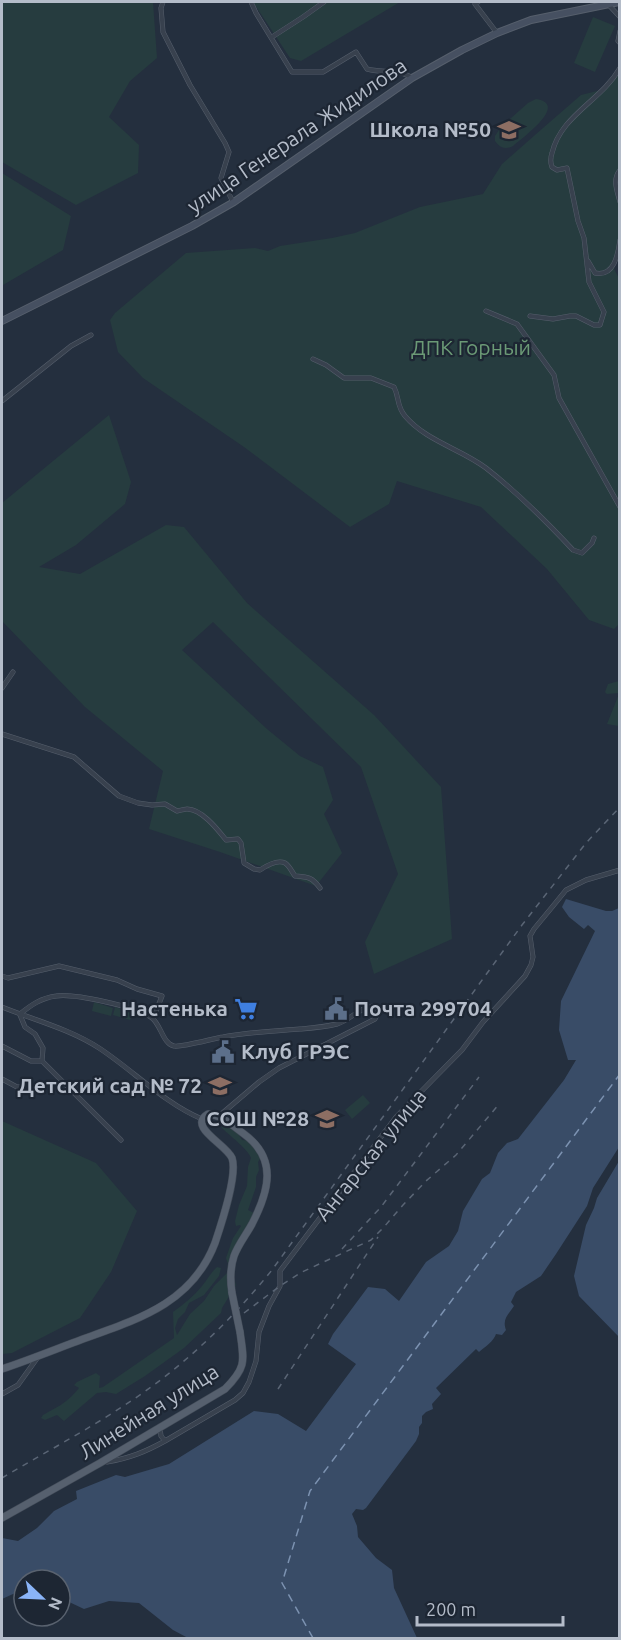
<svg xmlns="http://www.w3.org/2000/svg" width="621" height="1640" viewBox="0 0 621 1640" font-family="Ubuntu,sans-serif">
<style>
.green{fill:#263c3f}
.water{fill:#394c67}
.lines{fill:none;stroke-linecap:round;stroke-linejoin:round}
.ferry{stroke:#7c92b1;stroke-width:1.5;stroke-dasharray:8 6;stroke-linecap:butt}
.minor-casing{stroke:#565f6c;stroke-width:5}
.secondary-casing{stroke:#565f6c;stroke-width:8}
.primary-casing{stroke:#414a57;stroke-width:8}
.minor{stroke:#38414e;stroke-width:4}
.secondary{stroke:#465061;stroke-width:6}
.primary{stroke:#56606e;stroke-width:7}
.rail{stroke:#5a6575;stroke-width:1.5;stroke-dasharray:6 6;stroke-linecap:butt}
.primary-bridge-casing{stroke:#414a57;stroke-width:8;stroke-linecap:butt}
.primary-bridge{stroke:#56606e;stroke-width:7}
.labels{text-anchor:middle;stroke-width:4.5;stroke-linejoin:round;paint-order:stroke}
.poi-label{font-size:21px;font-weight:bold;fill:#b4bcc9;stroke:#1d2633;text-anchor:end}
.street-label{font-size:21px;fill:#b4bcc9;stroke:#1d2633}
.park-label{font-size:21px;fill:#6b9a76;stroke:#1d2633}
</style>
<rect width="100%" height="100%" fill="#242f3e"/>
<path class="green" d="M2,2h151l4,56 -27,23 -21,36 30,28 -1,28 -62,32 -74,-43z
M253,2h147l-99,59 -11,-3z
M593,17l22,9 -20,46 -21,-9z
M619,73l1,99 -4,11 3,15 1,53 -6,18 6,11 -1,344 -5,5 -25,-9 -42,-51 -66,-62 -84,-26 -8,23 -39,23 -106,-80 -101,-69 -25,-26 -8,-32 5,-7 71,-60 69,-5 13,3 12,-5 52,-8 23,-5 65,-26 63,-13 19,-30 41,-36 38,-33 24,-6z
M536,99c34,5 -15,40 -23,47 -8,4 -13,2 -18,-5v-5l6,-9 27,-24z
M2,173l69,43 -8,34 -60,35 -1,-1z
M109,415l22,67 -6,22 -49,41 -37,22 41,7 86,-49 18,2 63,76 127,112 67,72 11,152 -78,35 -9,-32 33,-68 -37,-107 -148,-145 -31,28 85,79 33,27 23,11 10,33 -9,14 18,39 -26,33 -96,-34 -71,-23 14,-58 -78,-64 -83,-86v-118z
M619,681v12l-12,1 -2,-2 3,-8z
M619,694v32l-12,-2z
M94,1002l19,6 -2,8 -19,-5z
M115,1007l18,6 -3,7 -17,-5z
M363,1095l7,8 -18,16 -7,-9z
M2,1121l94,42 41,48 -26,61 -31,46 -68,35 -10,1z
M224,1122l11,7 7,11 10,1 9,16 -3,5 1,8 -3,7v10l-8,23 6,3v6l2,5c-7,14 -23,34 -23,51 0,1 3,9 3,10l-14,23 -1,5 -37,35 -39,28 -29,18 -10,-2 -9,1 -33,28 -7,-6 -12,5 -4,-2 2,-3c16,-9 24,-12 36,-27l-5,-3 3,-3 19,-9 4,3 -1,12 4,-1 71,-49 -1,-26c11,-8 21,-16 29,-26 6,-7 9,-14 15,-19l4,1 -2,8 -15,19 -15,8 -4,9 -7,7 -3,9 2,7 13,-21 14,-13 10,-15 13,-13 1,-9 -2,-6 7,-20 8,-12 -1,-1 -4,1 -1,-5 4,-16 8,-19 1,-19 3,-9c-3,-9 -21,-22 -29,-30l-1,-3z"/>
<path class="water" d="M566,899l40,12h6l7,-3v239l-26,41 -6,18 -31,48 -15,22 -25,16 -5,10 3,4c-6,9 -12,13 -8,24l-4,5 -6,-1c-2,7 -11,13 -17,18l-3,-3 -40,39 5,6 -9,10 1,5 -7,3 -4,4v7l-3,4v7l-3,7 -50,67 -3,2 -7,-1 -4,5 5,12 1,11 18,21 16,12 2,18 23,50h-229l-15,-8 -34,-27 -30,-2 -25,8 -17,-8 -7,-16v-5h-2l-3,-5 -11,5h-20v9l-22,10v-61l16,3 19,-13 17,-17 23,-12 -1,-8 40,-16 9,2 44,-13 85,-53 24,3 28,17 50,-67 -28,-20 5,-10 35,-47 17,2 14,12 27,-39 23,-16 9,-15 5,-20 19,-32 8,-6 8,-20 9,-10 11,-4 46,-59 12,-20h-8l-9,-30 2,-29 34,-70 -7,-6 -4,4 -15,-12 -7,-10z
M619,1161v176l-40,-41 -5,-20 12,-51 8,-17 3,-10z"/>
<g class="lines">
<path class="ferry" d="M313,1638l-31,-55 28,-92 310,-417"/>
<g class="minor-casing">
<path id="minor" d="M163,2l-2,6 2,24 27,53 35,58 4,9 -8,26 12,24
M251,2l5,11 36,59h31l33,-20 11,17c14,4 33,0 45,9
M478,2l-3,2 22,29
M606,2l14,15
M620,31l-2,10 2,2
M272,37l31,-20 21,-15
M620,170c-8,10 -3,20 0,32
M588,261l7,12c19,4 23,-18 25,-33
M486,311l31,13 37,51 5,23 61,109
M530,316l23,3 17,-3h6l18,9h6l4,-13 -15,-30 -5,-44 -6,-17 -11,-53 -10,2 -5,-3c-2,-5 -2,-8 0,-14 9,-38 49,-52 68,-85
M313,359l13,6 18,13h27l23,9c6,12 2,18 11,29 21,25 56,33 81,52 32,25 60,53 87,82l9,3 10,-10 2,-5
M2,401l69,-55 20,-11
M2,688l11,-16
M2,734l72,23 45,39 19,7 14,2 13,-1 12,7c0,0 9,-2 10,-2 15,0 31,21 39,31l12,-1 3,4 3,20 10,6 6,1c6,-4 17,-11 25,-7 4,2 7,9 10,13 13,1 17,1 25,12
M2,976l6,2 51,-12 58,14 20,9 25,7 -9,23
M2,1007c32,13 68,22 97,41 35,23 65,55 103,71
M20,1014c11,-9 21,-16 36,-18 17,-3 82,11 96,22 9,7 11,26 22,28 6,2 41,-8 49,-9 26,-5 52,-6 77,-8 12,-1 25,-2 37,-5 13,-4 22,-16 36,-18l5,3v4l-3,6 -96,49 -20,14 -40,34
M20,1015l5,12 10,7 8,14 -1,13
M2,1046l29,15h11l79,79
M2,1079l15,8h6
M2,1394l16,-9 20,-28
M160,1428l1,8 4,5 70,-41 8,-7 6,-11 7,-21 3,-29 10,-26 11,-20v-15l116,-154 66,-67 21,-28 42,-46 6,-11 2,-8 -3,-21 4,-7 19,-23 13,-16 20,-10 34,-10
M107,1462c23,-4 38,-10 58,-21"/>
</g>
<g class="secondary-casing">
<path id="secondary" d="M2,321l190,-95 42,-24 178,-124 50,-28 35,-17 34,-13 88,-18"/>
</g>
<g class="primary-casing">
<path id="primary" d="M2,1369c27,-9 54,-20 81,-30 56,-20 109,-36 132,-96 6,-18 23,-68 17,-85 -6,-14 -45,-31 -24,-44 14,1 25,12 36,20 34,25 25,57 8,90 -6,11 -14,21 -18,32 -4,12 -4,24 -2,37
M2,1518l98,-55 125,-74c22,-22 19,-28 15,-57"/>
</g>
<use href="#minor" class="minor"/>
<use href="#secondary" class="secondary"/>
<use href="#primary" class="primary"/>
<path class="rail" d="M342,1249l39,-42 98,-130
M244,1313l36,-27 22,-14 69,-32 13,-13 19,-22 23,-24 30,-26 44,-52
M278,1389l100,-152
M2,1478c57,-34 118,-65 170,-107 37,-30 70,-64 100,-101l250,-345 64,-82 34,-36"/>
<g class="primary-bridge-casing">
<path id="primary-bridge" d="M232,1293l8,39"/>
</g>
<use href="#primary-bridge" class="primary-bridge"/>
</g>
<defs>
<g id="school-bare" transform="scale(1.8)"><path d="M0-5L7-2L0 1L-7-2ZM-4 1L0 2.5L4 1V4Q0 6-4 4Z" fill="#8d6e63" stroke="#1d2633" stroke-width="2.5" paint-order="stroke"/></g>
<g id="supermarket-bare" transform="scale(1.8)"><path d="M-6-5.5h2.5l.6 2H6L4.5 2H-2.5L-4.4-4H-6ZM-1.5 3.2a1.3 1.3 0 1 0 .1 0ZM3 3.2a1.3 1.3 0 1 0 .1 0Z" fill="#3f7fe0" stroke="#1d2633" stroke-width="2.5" paint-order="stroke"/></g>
<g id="civic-bare" transform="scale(1.8)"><path d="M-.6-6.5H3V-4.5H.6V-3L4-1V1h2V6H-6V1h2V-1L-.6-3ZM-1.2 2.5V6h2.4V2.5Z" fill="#5c6f8a" stroke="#1d2633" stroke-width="2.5" paint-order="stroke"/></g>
</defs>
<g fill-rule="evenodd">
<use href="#school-bare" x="509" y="130"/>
<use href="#supermarket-bare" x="246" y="1009"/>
<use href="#civic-bare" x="336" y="1009"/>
<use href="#civic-bare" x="223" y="1052"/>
<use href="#school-bare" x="220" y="1086"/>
<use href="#school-bare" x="327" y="1119"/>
</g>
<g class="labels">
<g class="poi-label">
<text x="491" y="137">Школа №50</text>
<text x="228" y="1016">Настенька</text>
<text x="354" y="1016" text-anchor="start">Почта 299704</text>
<text x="241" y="1059" text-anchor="start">Клуб ГРЭС</text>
<text x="202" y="1093">Детский сад № 72</text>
<text x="309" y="1126">СОШ №28</text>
</g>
<g class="street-label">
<text transform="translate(297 136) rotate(-34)" y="7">улица Генерала Жидилова</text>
<text transform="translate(371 1155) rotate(-51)" y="7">Ангарская улица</text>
<text transform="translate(149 1412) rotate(-32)" y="7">Линейная улица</text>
</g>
<g class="park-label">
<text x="471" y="355">ДПК Горный</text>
</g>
</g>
<rect width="621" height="1640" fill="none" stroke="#b4bcc9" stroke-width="6"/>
<g transform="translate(42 1598) rotate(113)"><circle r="28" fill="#1d2633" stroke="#59626f" stroke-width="1.5"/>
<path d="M0-4.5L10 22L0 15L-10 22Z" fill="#8ab4f8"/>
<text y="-9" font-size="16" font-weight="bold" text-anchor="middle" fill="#b4bcc9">N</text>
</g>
<path d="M417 1616v9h146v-9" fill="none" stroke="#b4bcc9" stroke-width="3"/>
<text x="426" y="1616" font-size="18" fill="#b4bcc9" stroke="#1d2633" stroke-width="4.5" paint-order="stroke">200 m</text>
</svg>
